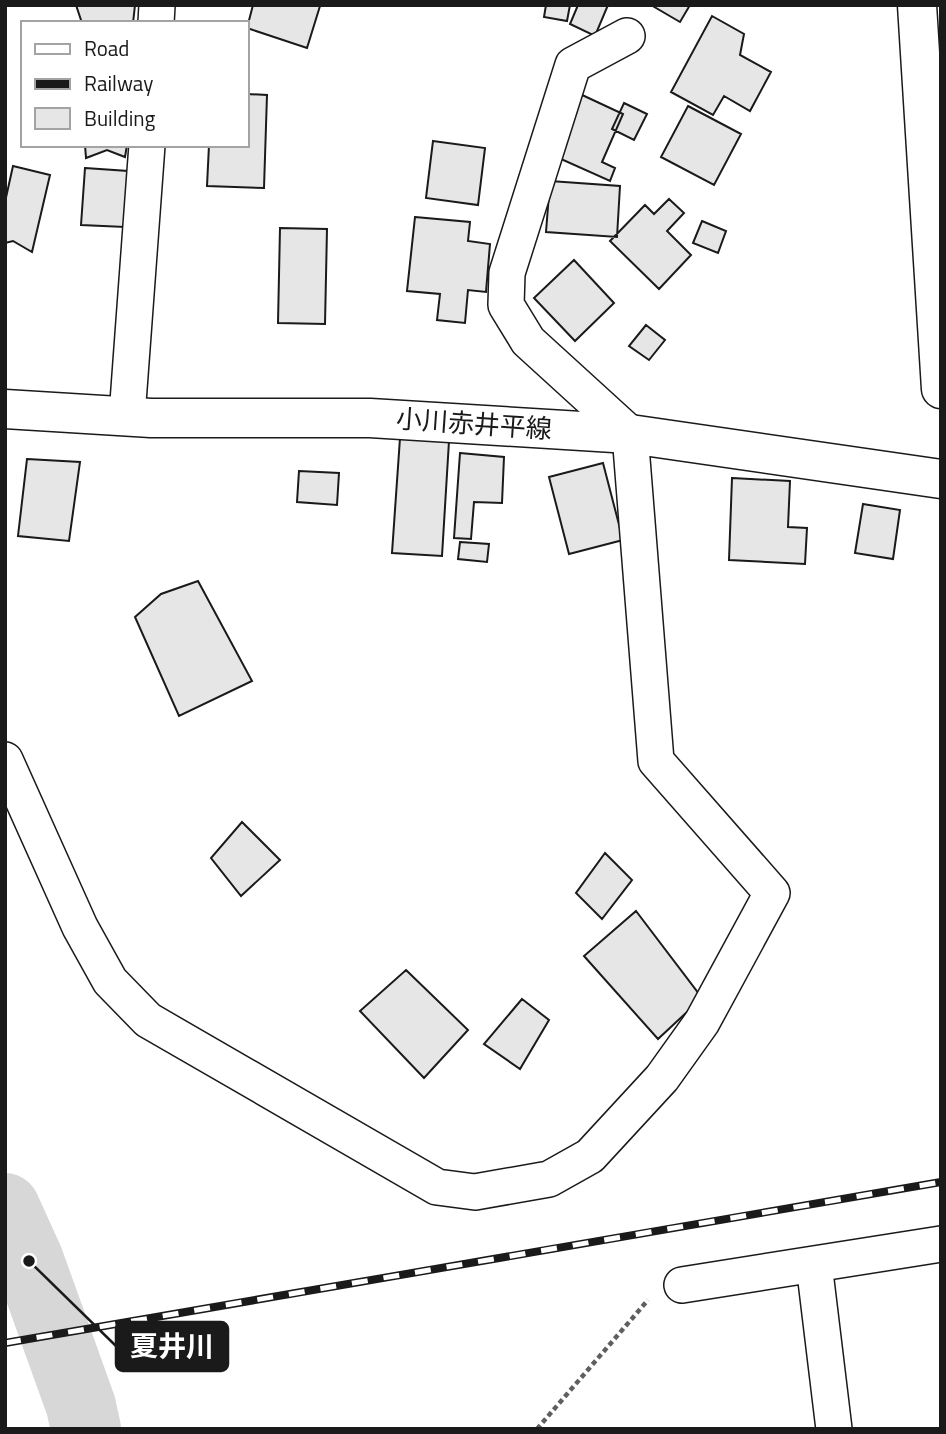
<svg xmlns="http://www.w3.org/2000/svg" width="946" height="1434" viewBox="0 0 946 1434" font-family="'Titillium Web','Noto Sans JP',sans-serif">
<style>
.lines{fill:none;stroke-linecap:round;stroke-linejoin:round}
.river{stroke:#d7d7d7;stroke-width:70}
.building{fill:#e6e6e6;stroke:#1a1a1a;stroke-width:2}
.minor-casing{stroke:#1a1a1a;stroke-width:38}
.secondary-casing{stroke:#1a1a1a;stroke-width:41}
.trunk-casing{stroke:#1a1a1a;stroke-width:41}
.path{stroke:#5f5f5f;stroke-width:4.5;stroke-dasharray:5 3.5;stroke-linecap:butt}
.minor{stroke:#fff;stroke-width:35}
.secondary{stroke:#fff;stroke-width:38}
.trunk{stroke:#fff;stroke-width:38}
.rail-casing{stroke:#1a1a1a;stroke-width:8}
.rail{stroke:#fff;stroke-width:5;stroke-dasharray:16;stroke-linecap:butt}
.labels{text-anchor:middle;stroke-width:5;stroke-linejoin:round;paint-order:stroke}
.street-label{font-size:26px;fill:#1a1a1a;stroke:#fff}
.leader{fill:none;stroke:#1a1a1a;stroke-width:2.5}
.callout-dot{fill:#1a1a1a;stroke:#fff;stroke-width:2.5}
.callout{fill:#1a1a1a;stroke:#1a1a1a;stroke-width:2.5}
.callout-label{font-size:28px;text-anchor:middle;font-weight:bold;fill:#fff}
</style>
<rect width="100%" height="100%" fill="#fff"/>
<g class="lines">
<path class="river" d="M5,1208l24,53 52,145 5,23"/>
</g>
<path class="building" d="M76,5h59l-2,18h-51z
M253,5l67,1 -13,42 -60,-20z
M546,5h24l-3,16 -23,-4z
M578,5h30l-13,31 -25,-12z
M651,5h39l-10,17z
M712,16l32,18 -4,21 31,17 -21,39 -26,-15 -11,19 -42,-23z
M247,94l20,1 -3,93 -57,-2 2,-41h38z
M580,94l43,20 -21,48 13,6 -5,13 -58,-26z
M624,103l23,11 -13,26 -22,-11z
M688,106l53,28 -27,51 -53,-28z
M433,141l52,7 -7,57 -52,-7z
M85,145h42l-2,12 -18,-7 -21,8z
M13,166l37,9 -18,77 -19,-11 -8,2v-41z
M85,168l43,3 -3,56 -44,-2z
M550,181l70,5 -3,51 -71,-5z
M669,199l15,14 -17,18 24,24 -32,34 -49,-48 35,-36 9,9z
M415,217l55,5 -2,19 22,3 -4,48 -18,-2 -3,33 -28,-3 3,-26 -33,-3z
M702,221l24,10 -8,22 -25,-10z
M280,228l47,1 -2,95 -47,-1z
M574,260l40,43 -39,38 -41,-43z
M646,325l19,15 -16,20 -20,-14z
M400,438l49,3 -7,115 -50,-3z
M460,453l44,4 -2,46 -28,-1 -3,37 -17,-1z
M27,459l53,3 -11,79 -51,-5z
M603,463l20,77 -54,14 -20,-77z
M299,471l40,2 -2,32 -40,-3z
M732,478l58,3 -2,46 19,1 -2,36 -76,-4z
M863,504l37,6 -7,49 -38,-6z
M460,542l29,2 -2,18 -29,-3z
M198,581l54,100 -73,35 -44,-99 26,-23z
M242,822l38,38 -39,36 -30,-38z
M605,853l27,27 -30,39 -26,-26z
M636,911l66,87 -44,41 -74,-83z
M406,970l62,60 -44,48 -64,-67z
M522,999l27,21 -29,49 -36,-25z"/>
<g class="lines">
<g class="minor-casing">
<path id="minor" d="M156,23l1,-18
M127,416l20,-271
M5,760l75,167 30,54 38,39 289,167 38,5 74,-13 41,-23 72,-78 40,-56 70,-129 -116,-132 -26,-327 -102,-93 -22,-36 1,-32 66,-208 54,-29
M814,1264l20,165
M682,1285l259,-41"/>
</g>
<g class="secondary-casing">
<path id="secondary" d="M5,409l146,9h219l260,16 311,45"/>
</g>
<g class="trunk-casing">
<path id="trunk" d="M917,5l24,384"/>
</g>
<path class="path" d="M537,1429l111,-129"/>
<use href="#minor" class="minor"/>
<use href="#secondary" class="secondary"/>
<use href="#trunk" class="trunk"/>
<g class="rail-casing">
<path id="rail" d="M5,1343l936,-161"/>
</g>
<use href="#rail" class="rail"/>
</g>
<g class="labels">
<g class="street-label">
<text transform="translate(474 424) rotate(4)" y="9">小川赤井平線</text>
</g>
</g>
<path class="leader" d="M29 1261L116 1346"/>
<circle class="callout-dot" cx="29" cy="1261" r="7"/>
<rect class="callout" x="116" y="1322" width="112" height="49" rx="7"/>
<g class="callout-label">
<text x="172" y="1356">夏井川</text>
</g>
<rect width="946" height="1434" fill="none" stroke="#1a1a1a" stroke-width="14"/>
<rect x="21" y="21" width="228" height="126" fill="#ffffff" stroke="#a3a3a3" stroke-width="2"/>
<rect x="35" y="44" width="35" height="10" fill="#ffffff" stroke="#a3a3a3" stroke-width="2"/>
<text x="84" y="56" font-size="21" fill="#1a1a1a">Road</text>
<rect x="35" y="79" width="35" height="10" fill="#1a1a1a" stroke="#a3a3a3" stroke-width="2"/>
<text x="84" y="91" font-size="21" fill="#1a1a1a">Railway</text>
<rect x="35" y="108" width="35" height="21" fill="#e6e6e6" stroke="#a3a3a3" stroke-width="2"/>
<text x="84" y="126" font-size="21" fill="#1a1a1a">Building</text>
</svg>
